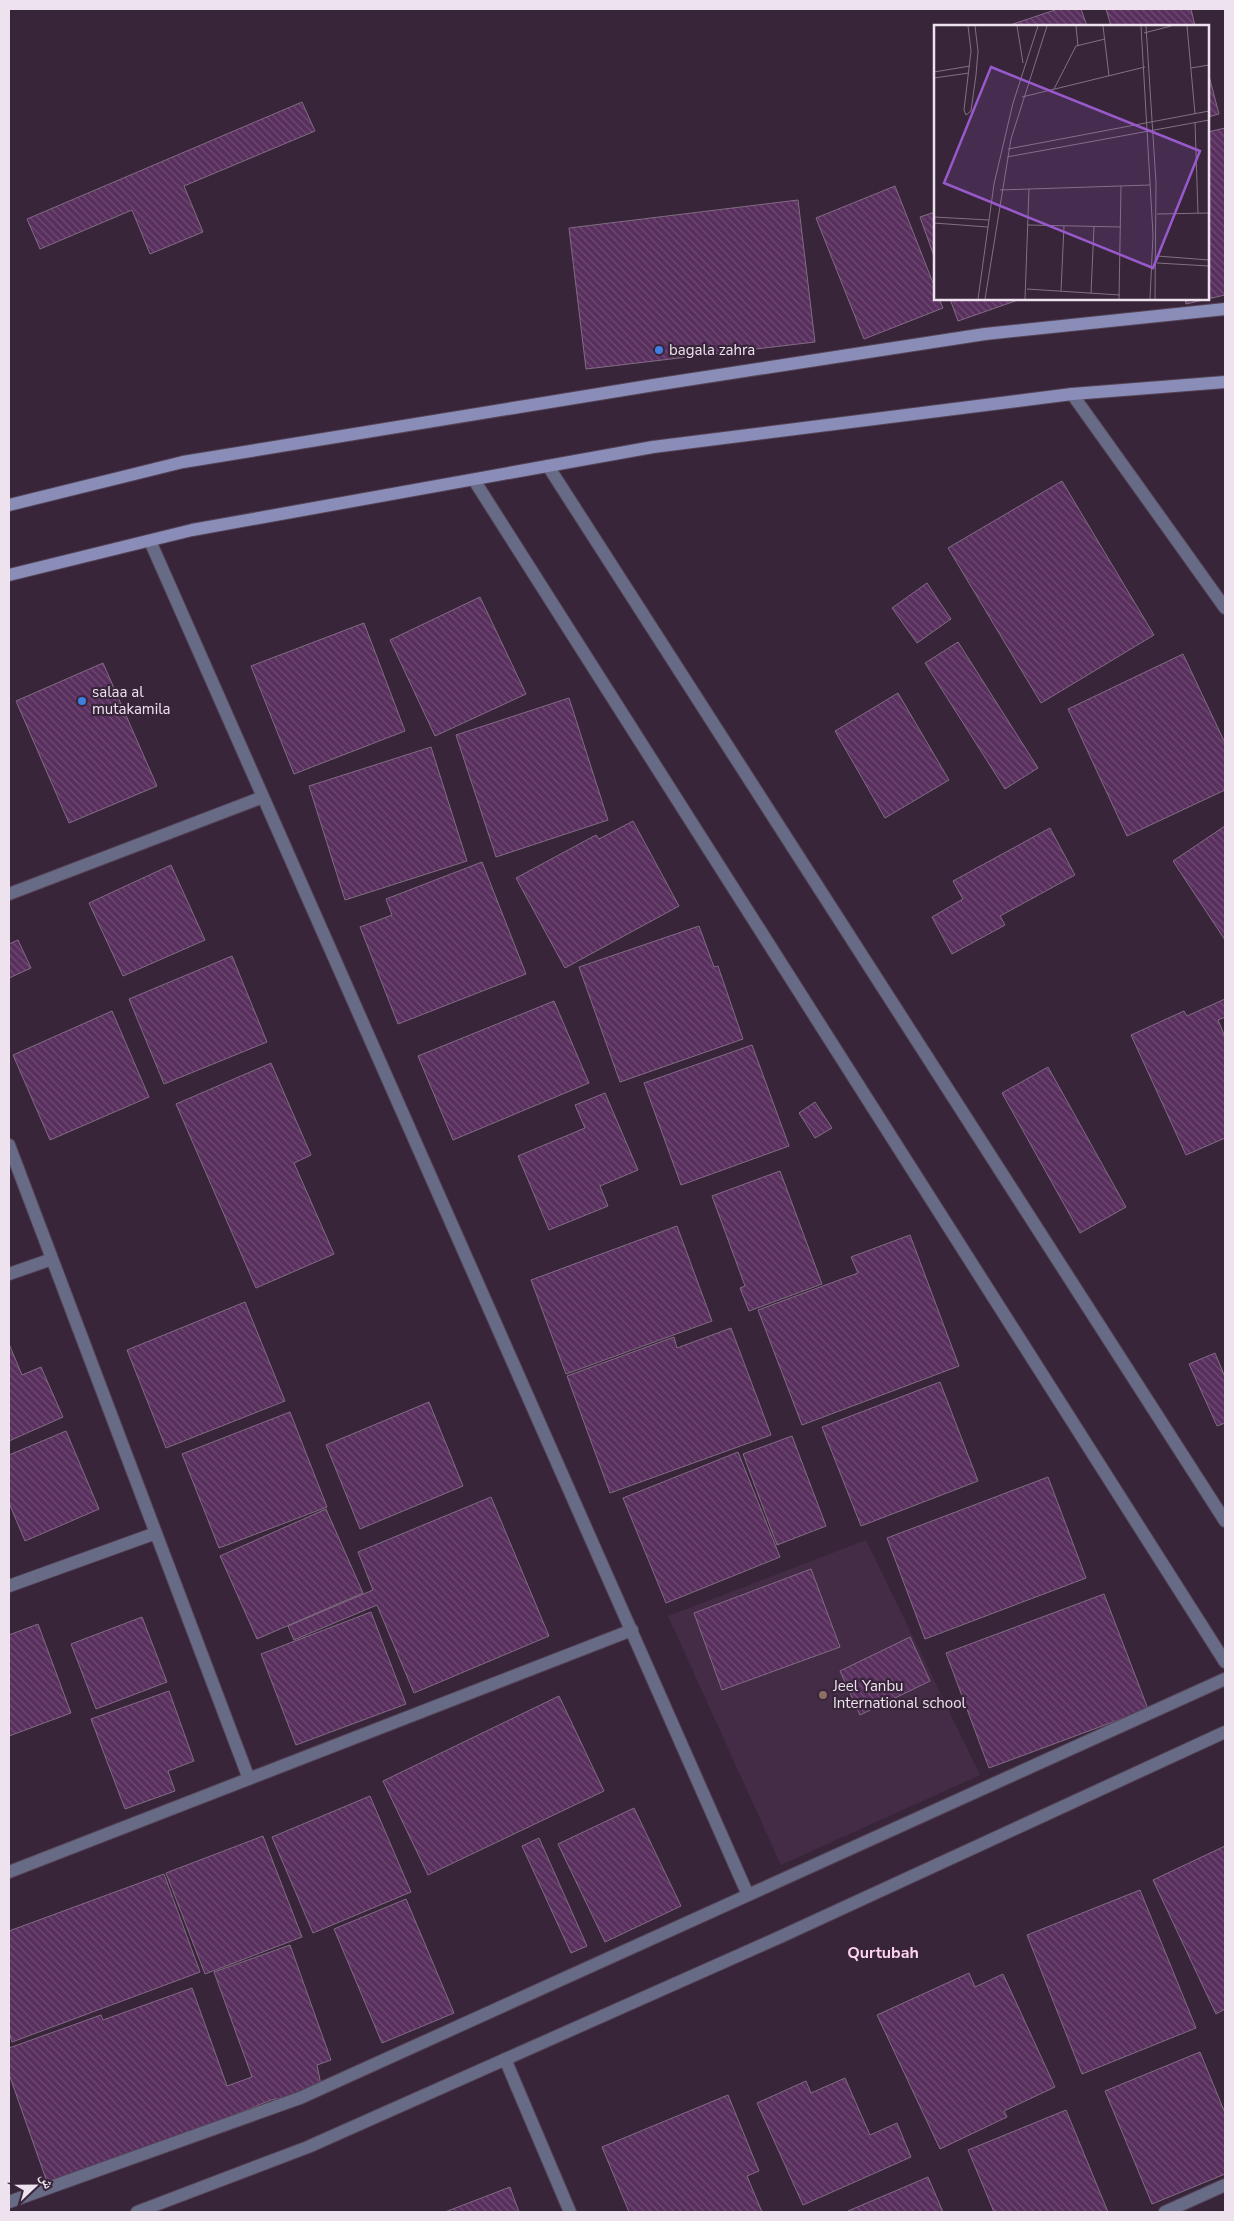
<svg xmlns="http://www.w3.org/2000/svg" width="1234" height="2221" viewBox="0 0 1234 2221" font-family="'Nunito Sans','Noto Naskh Arabic',sans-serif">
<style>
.built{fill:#442c46}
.building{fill:url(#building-back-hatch);stroke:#816c83}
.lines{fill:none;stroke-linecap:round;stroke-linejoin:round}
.street-casing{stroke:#554357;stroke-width:14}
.secondary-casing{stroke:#554357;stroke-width:14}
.street{stroke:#686b85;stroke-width:12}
.secondary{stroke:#898db7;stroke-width:12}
.shop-dot{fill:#3f7fe0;stroke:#38253a;stroke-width:2}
.education-dot{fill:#8d6e63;stroke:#38253a;stroke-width:2}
.labels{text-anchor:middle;stroke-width:4.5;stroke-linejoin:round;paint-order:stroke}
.poi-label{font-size:15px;fill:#eee2ef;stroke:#38253a;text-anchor:start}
.neighbourhood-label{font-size:16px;font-weight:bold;fill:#ffd3ee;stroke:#38253a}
.inset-road{fill:none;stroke:#817182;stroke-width:1}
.view{fill:#985acb;fill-opacity:0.15;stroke:#985acb;stroke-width:2.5}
.inset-edge{fill:none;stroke:#eee2ef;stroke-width:2.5}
</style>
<defs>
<pattern id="building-back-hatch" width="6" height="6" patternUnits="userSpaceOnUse" patternTransform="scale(1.25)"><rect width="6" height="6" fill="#582f5d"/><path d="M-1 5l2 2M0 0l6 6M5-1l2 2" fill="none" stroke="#704d75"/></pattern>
</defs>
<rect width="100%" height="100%" fill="#38253a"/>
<path class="built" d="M866,1540l114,235 -199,90 -113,-249z"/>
<path class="building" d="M1058,9h23l6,17h-80z
M1106,9h85l4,17h-84z
M1208,72l11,42 -11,3z
M302,102l13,29 -131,55 19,46 -53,22 -18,-44 -92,39 -13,-30z
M1225,128v167l-39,9 -1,-5h23v-167z
M895,186l40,102v11h4l4,9 -79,31 -48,-121z
M798,200l17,142 -229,27 -17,-141z
M935,212v47l-15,-42z
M950,299h71l-63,22z
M1062,481l92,154 -113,68 -93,-155z
M927,583l24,36 -34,24 -25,-35z
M480,597l46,97 -91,42 -45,-96z
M364,623l41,108 -111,43 -43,-108z
M958,642l80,126 -33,21 -80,-126z
M1183,654l42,89v47l-98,46 -59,-127z
M103,663l54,123 -88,37 -53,-122z
M898,693l51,87 -64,38 -50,-87z
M569,698l39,122 -112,37 -40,-122z
M431,747l36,114 -122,39 -36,-114z
M633,821l46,85 -114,62 -49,-90 80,-43 3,4z
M1225,826v114l-52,-79z
M1050,828l25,47 -75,41 5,9 -53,29 -20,-37 31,-18 -10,-18z
M482,862l44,112 -128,50 -38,-97 32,-12 -6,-16z
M171,865l34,75 -82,36 -34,-73z
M699,926l15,41 4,-1 25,73 -123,43 -41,-115z
M18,940l13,28 -22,10v-34z
M232,956l35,86 -103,42 -35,-85z
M1225,999v18l-7,3 7,17v101l-39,17 -55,-120 53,-24 3,5z
M554,1001l35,82 -136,57 -35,-84z
M112,1011l37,86 -99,43 -37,-85z
M752,1045l37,101 -108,39 -37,-102z
M271,1063l40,92 -17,8 40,91 -78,34 -80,-184z
M1048,1067l78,140 -46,26 -78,-140z
M605,1093l33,77 -38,16 8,20 -59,24 -31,-74 67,-28 -10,-23z
M815,1102l17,26 -17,10 -16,-25z
M780,1171l42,113 -73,27 -9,-23 5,-2 -33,-90z
M677,1226l35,95 -146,53 -35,-94z
M910,1235l49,131 -157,59 -44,-115 100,-37 -7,-16z
M245,1302l40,99 -119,47 -39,-98z
M731,1328l40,107 -161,58 -43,-117 107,-39 3,11z
M9,1344l13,31 19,-8 22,50 -54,24z
M1215,1353l10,24v46l-8,3 -28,-62z
M940,1382l38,99 -117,45 -39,-99z
M429,1402l34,84 -103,43 -34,-84z
M290,1412l37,95 -108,41 -37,-94z
M66,1431l33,78 -74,32 -16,-38v-48z
M792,1436l34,90 -49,19 -34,-91z
M738,1452l42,105 -114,46 -43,-105z
M1048,1477l38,101 -161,61 -38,-101z
M491,1497l58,139 -135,57 -37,-88 -83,35 -6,-14 85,-36 -15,-38z
M326,1509l37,84 -106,46 -37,-83z
M811,1569l29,78 -118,43 -28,-77z
M1104,1594l44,115 -159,59 -43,-115z
M371,1612l35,92 -110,41 -35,-91z
M142,1617l25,65 -71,27 -25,-65z
M38,1624l33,89 -62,23v-101z
M910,1637l20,44 -70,34 -20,-44z
M169,1691l25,70 -26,10 7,20 -50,18 -34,-90z
M559,1696l45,95 -176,84 -45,-94z
M370,1796l41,96 -98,41 -41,-96z
M634,1808l47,98 -76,36 -47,-98z
M263,1836l39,101 -97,37 -39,-101z
M539,1838l48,108 -16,7 -49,-107z
M1225,1846v163l-9,5 -63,-134z
M164,1874l36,98 -188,70 -3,-10v-101z
M1140,1890l56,138 -114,46 -55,-139z
M406,1899l48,114 -72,30 -48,-114z
M290,1945l41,115 -14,5 4,20 -33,12 -17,3 -123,50 -101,32 -38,-108v-26l92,-33 2,5 89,-32 35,98 25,-9 -38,-105z
M969,1973l6,14 28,-13 52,113 -51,24 3,6 -67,32 -63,-134z
M1200,2052l25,61v61l-73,30 -47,-113z
M845,2078l25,57 27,-12 14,34 -108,48 -46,-102 49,-22 5,12z
M728,2095l31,76 -12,5 15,36h-133l-27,-65z
M1066,2110l42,102h-114l-26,-62z
M928,2177l15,35h-95v-1z
M510,2187l9,25h-74z"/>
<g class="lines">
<g class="street-casing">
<path id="street" d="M1072,394l153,214
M548,466l677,1055
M474,480l751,1182
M150,541l598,1354
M9,894l254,-97
M9,1145l240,634
M9,1274l43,-15
M9,1586l147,-53
M9,1872l623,-242
M505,2059l65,153
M9,2202l291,-104 925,-419
M137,2212l171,-65 472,-210 445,-205
M1165,2212l60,-27"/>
</g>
<g class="secondary-casing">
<path id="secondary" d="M9,505l174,-43 471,-77 331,-51 240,-25
M9,575l183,-45 461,-83 419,-53 153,-12"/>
</g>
<use href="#street" class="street"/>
<use href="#secondary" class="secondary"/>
</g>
<g class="shop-dot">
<circle cx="659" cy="350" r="5"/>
<circle cx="82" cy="701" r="5"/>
</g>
<circle class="education-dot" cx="823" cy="1695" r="5"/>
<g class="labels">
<g class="poi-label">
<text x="669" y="355">bagala zahra</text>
<text x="92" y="697">salaa al<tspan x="92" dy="17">mutakamila</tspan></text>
<text x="833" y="1691">Jeel Yanbu<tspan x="833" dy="17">International school</tspan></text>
</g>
<g class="neighbourhood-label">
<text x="883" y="1958">Qurtubah</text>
</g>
</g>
<g transform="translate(934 25)">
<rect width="275" height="275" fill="#38253a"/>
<path class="inset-road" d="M34,1l3,25 -7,59 2,5 5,-4 5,-36 2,-24 -3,-25M83,1l6,37M142,1l2,20M169,1l6,50M207,1l12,209 -3,64M212,1l10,157 -1,116M253,1l8,88M210,8l27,-7M257,43l18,-3M0,47l36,-6M0,53l35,-5M120,64l22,-43 29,-7M88,72l123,-30M261,97l3,91M74,124l201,-38M73,132l202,-37M66,165l150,-5M223,189l52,-1M0,192l55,3M0,198l54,4M94,200l93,2M223,231l52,4M223,238l52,3M93,264l93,6M127,266l3,-65M157,268l3,-66M44,274l16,-115 19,-81 25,-77M51,274l26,-160 36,-113M91,274l4,-110M185,274l2,-113"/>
<path class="view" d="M57,42l209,84 -47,117 -209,-85z"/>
<rect width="275" height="275" class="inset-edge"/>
</g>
<rect width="1234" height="2221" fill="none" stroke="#eee2ef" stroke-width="20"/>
<g transform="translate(35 2186) rotate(68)" stroke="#38253a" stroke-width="4" paint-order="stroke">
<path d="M0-4L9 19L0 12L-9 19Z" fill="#eee2ef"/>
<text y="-8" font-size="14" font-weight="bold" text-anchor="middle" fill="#eee2ef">ش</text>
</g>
</svg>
